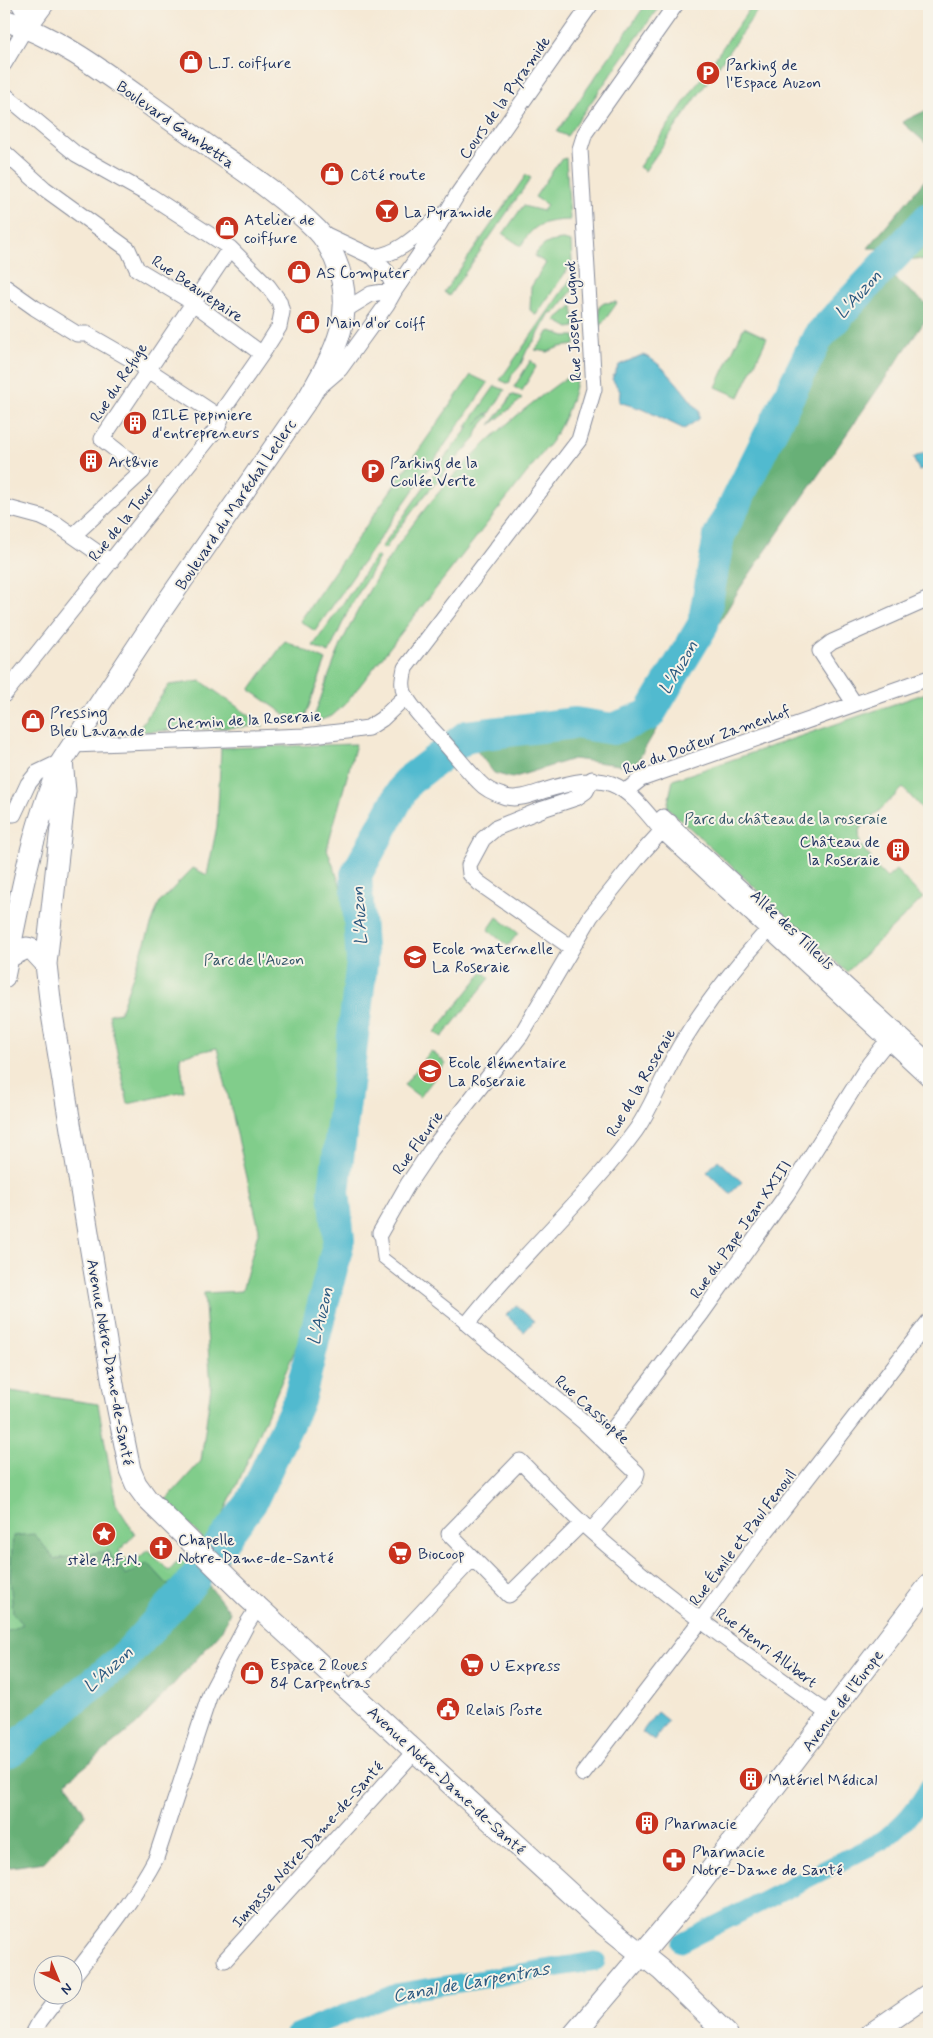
<svg xmlns="http://www.w3.org/2000/svg" width="933" height="2038" viewBox="0 0 933 2038" font-family="Mynerve,sans-serif">
<style>
.green{fill:#81cd8b;stroke:#4e7e74}
.forest{fill:#68b077;stroke:#42706a}
.water{fill:#51bacf;stroke:#367496}
.lines{fill:none;stroke-linecap:round;stroke-linejoin:round}
.canal{stroke:#51bacf;stroke-width:19}
.river{stroke:#51bacf;stroke-width:32}
.pedestrian-casing{stroke:#888c9a;stroke-width:13}
.minor-casing{stroke:#888c9a;stroke-width:17}
.secondary-casing{stroke:#888c9a;stroke-width:23}
.pedestrian{stroke:#fff;stroke-width:11}
.minor{stroke:#fff;stroke-width:15}
.secondary{stroke:#fff;stroke-width:21}
.labels{text-anchor:middle;stroke-width:4;stroke-linejoin:round;paint-order:stroke}
.poi-label{font-size:16px;fill:#1b2f5e;stroke:#f7f3e8;text-anchor:start}
.street-label{font-size:16px;fill:#1b2f5e;stroke:#f7f3e8}
.park-label{font-size:16px;fill:#345669;stroke:#f7f3e8}
.water-label{font-size:18px;font-style:italic;fill:#2b5980;stroke:#f7f3e8}
</style>
<rect width="100%" height="100%" fill="#f7f3e8"/>
<filter id="ink" filterUnits="userSpaceOnUse"><feTurbulence type="fractalNoise" baseFrequency=".02" numOctaves="2"/><feDisplacementMap in="SourceGraphic" scale="10" xChannelSelector="R" yChannelSelector="G"/><feConvolveMatrix kernelMatrix="1 2 1 2 8 2 1 2 1" color-interpolation-filters="sRGB"/></filter>
<filter id="wash" filterUnits="userSpaceOnUse"><feTurbulence type="fractalNoise" baseFrequency=".0096" numOctaves="4" result="noise"/><feDisplacementMap in="SourceGraphic" scale="20" xChannelSelector="R" yChannelSelector="G"/><feGaussianBlur stdDeviation="1.12" result="paint"/><feColorMatrix in="noise" values="0 0 0 0 0 0 0 0 0 0 0 0 0 0 0 0 0 1.4 0 .05"/><feComposite in="paint" operator="in"/></filter>
<g filter="url(#wash)">
<rect width="100%" height="100%" fill="#f5e9d5"/>
<path class="green" d="M646,4h15l-94,132 -10,-4z
M753,4h9l-117,167 -6,-4z
M566,158l4,62c-26,1 -36,3 -49,26l-18,-12 20,-28 20,5 4,-6 -12,-8 25,-37z
M526,175l5,3 -82,118 -5,-4z
M563,240l8,2 1,21 -36,52 -6,-5 1,-23 15,-24 -12,-7c9,-12 14,-15 29,-16z
M929,245v15l-21,-1z
M572,277v14l-17,21 -5,1 -15,27 -8,10 -7,16 -8,9 -3,9 -9,-4z
M616,302l1,1 -18,25v-21l5,-4z
M573,305l2,22 -6,1 -14,-8z
M744,327l23,11 -28,59 -23,-10z
M551,331l14,5h10v9l-16,2 -11,5 -13,-2 10,-12 3,-6z
M531,360l5,7 -14,24 -8,-4z
M578,370c-4,27 -12,49 -27,72l-204,260 -15,14 -20,7c10,-29 20,-58 32,-85 52,-110 133,-201 234,-268z
M471,375l17,8 -173,248 -15,-10z
M495,386l10,4 -15,23h-3l-11,11 11,-10 3,1 -12,14 -3,10c-33,35 -63,70 -90,110l-4,-1 64,-91 24,-30h-3z
M512,394l10,5 -32,26 17,-22z
M376,556l3,2 -31,53 -19,42 -16,-7z
M285,641l41,19 -22,60 -18,-5 -36,-25z
M201,681l63,45 -128,6 33,-47z
M929,692v124l-26,-28 -44,42 1,15 11,13 -1,3 17,17 9,-8 27,28 -76,74 -180,-165 6,-27z
M356,744l-29,105 17,46 10,104 -28,143 -1,138 -87,203 -57,121 -177,228v-442l94,14 18,100 19,30 -16,17 11,14 18,-15 21,21 32,-34 -36,-36 36,-40 10,-75 -7,-93 38,-2 17,-62 -42,-181 -37,8 4,35 -56,13 -19,-90 11,-2 39,-109 34,-35 14,7 10,-49 4,-78z
M497,917l21,16 -10,13 -20,-16z
M483,972l7,6 -48,59 -7,-5z
M431,1051l15,12 -26,34 -16,-12z"/>
<path class="forest" d="M929,109v37l-27,-24z
M929,175v66l-14,9 -47,-2z
M890,275l39,31v9l-189,273 -106,179 -61,-8 -61,19 -18,-5 -24,-31 102,-13 44,7 37,-15 57,-97 14,-86 98,-198z
M34,1534l21,25 52,-8 19,24 22,-12 19,21 32,-11 31,39 -9,20 -84,92 -71,58 20,33 -42,47 -40,6v-235l19,-9 -10,-11 -3,-36 3,-41z"/>
<path class="water" d="M642,355c19,4 44,40 57,56v8l-15,10 -39,-19 -26,-8 1,-11 -8,-12 7,-14z
M929,450v16l-10,4 -6,-12z
M718,1160l24,22 -12,12 -23,-22z
M516,1305l18,16 -10,11 -18,-17z
M657,1712l11,9 -14,20 -12,-9z"/>
<g class="lines">
<path class="canal" d="M681,1943l202,-103c21,-17 33,-30 46,-53
M294,2034l102,-41 200,-32"/>
<path class="river" d="M4,1754l11,-6 109,-90 64,-71 63,-84 48,-103 40,-160 -5,-49 28,-229 -6,-87 51,-93 60,-46 108,-13 38,6 36,-14 54,-90 16,-89 99,-199 111,-119"/>
</g>
</g>
<g filter="url(#ink)">
<g class="lines">
<g class="pedestrian-casing">
<path id="pedestrian" d="M380,1233l3,25 84,66"/>
</g>
<g class="minor-casing">
<path id="minor" d="M676,4l-91,129 -5,16 14,240 -15,51 -174,228c-2,10 -4,18 0,27 7,14 25,32 36,44 13,14 25,30 38,43 7,8 17,12 27,15 12,3 25,-2 37,-6 66,-21 78,-11 119,40l267,248
M4,64l22,-37 -2,-15 -5,-8
M4,94l72,60 73,41 81,53 38,38 11,15 3,11 -3,15 -17,27 -37,53 -7,20 -214,268
M4,152l41,37 83,60 9,20 55,33 70,52
M320,232l53,25c28,-3 47,-25 68,-42
M373,257l14,15 8,18
M4,286l31,22 42,26h10l54,31 80,53
M345,310l26,-16 24,-4
M319,387l21,-18 47,-65 8,-14 38,-55 24,-40 134,-191
M4,507l37,10 17,8 53,37
M74,535l69,-64 -41,-32 128,-191
M854,703l-34,-52 12,-9 97,-43
M72,745l232,-9 43,-5 21,-3 14,-9 24,-23
M626,791l15,-12 288,-101
M4,814h10l14,-30 9,-11 25,-12
M663,817l266,244
M572,948l-93,-65 -9,-9 -1,-9 14,-26 13,-11 47,-19 33,-11 10,-7 6,-12
M380,1233l28,-49 23,-34 90,-115 70,-119 49,-61 30,-33
M604,1441l98,-128 85,-119 82,-130 27,-34
M582,1523l-73,72 -60,-61 71,-73c21,21 42,44 64,64 77,69 163,130 246,190
M591,1531l44,-51 2,-7 -52,-50 -118,-99c53,-68 118,-124 169,-194 18,-26 28,-57 44,-84 25,-42 64,-90 97,-126
M349,1690l123,-131
M583,1774l118,-154 60,-82 168,-217
M225,1960l190,-209
M72,1978c30,-39 61,-77 84,-120l54,-164 37,-70 11,-17
M33,2034l7,-13 19,-25"/>
</g>
<g class="secondary-casing">
<path id="secondary" d="M4,20c65,20 121,69 177,107 46,33 96,63 136,103 7,7 14,19 18,29 23,53 0,93 -26,138l-146,211 -101,153c-31,67 -43,144 -58,216
M26,27l17,-23
M62,761l3,30 -19,173 5,44 63,382 16,80 6,14 11,15 100,98 353,324 61,49 66,64
M8,957l19,-9 6,2 13,14
M574,2034l113,-133 242,-316
M871,2034l58,-40"/>
</g>
<use href="#pedestrian" class="pedestrian"/>
<use href="#minor" class="minor"/>
<use href="#secondary" class="secondary"/>
</g>
</g>
<defs>
<g id="shop-disc" transform="scale(1.25)"><circle r="9.5" fill="#c8321e" stroke="#f7f3e8"/><path d="M-5-2.5h2.3a2.7 3.5 0 0 1 5.4 0H5L5.5 6h-11ZM-1.5-2.5h3a1.5 2.3 0 0 0-3 0Z" fill="#fff"/></g>
<g id="parking-disc" transform="scale(1.25)"><circle r="9.5" fill="#c8321e" stroke="#f7f3e8"/><path d="M-3.5-5.5H1a3.5 3.5 0 0 1 0 7H-1V5.5H-3.5ZM-1-3.4V-.6H.8a1.4 1.4 0 0 0 0-2.8Z" fill="#fff"/></g>
<g id="bar-disc" transform="scale(1.25)"><circle r="9.5" fill="#c8321e" stroke="#f7f3e8"/><path d="M-6-5H6L.8 .8V4.5H3.5V6h-7V4.5H-.8V.8Z" fill="#fff"/></g>
<g id="building-disc" transform="scale(1.25)"><circle r="9.5" fill="#c8321e" stroke="#f7f3e8"/><path d="M-4-6H4V6H1V3H-1V6H-4ZM-2.5-4.3h1.7v1.8h-1.7ZM.8-4.3h1.7v1.8H.8ZM-2.5-1h1.7V.8h-1.7ZM.8-1h1.7V.8H.8Z" fill="#fff"/></g>
<g id="school-disc" transform="scale(1.25)"><circle r="9.5" fill="#c8321e" stroke="#f7f3e8"/><path d="M0-5L7-2L0 1L-7-2ZM-4 1L0 2.5L4 1V4Q0 6-4 4Z" fill="#fff"/></g>
<g id="sight-disc" transform="scale(1.25)"><circle r="9.5" fill="#c8321e" stroke="#f7f3e8"/><path d="M0-6L1.8-2.2L6-1.7L2.9 1.2L3.7 5.4L0 3.3L-3.7 5.4L-2.9 1.2L-6-1.7L-1.8-2.2Z" fill="#fff"/></g>
<g id="church-disc" transform="scale(1.25)"><circle r="9.5" fill="#c8321e" stroke="#f7f3e8"/><path d="M-1.2-6h2.4v3.5h3.3v2.4h-3.3V6h-2.4V-.1h-3.3v-2.4h3.3Z" fill="#fff"/></g>
<g id="supermarket-disc" transform="scale(1.25)"><circle r="9.5" fill="#c8321e" stroke="#f7f3e8"/><path d="M-6-5.5h2.5l.6 2H6L4.5 2H-2.5L-4.4-4H-6ZM-1.5 3.2a1.3 1.3 0 1 0 .1 0ZM3 3.2a1.3 1.3 0 1 0 .1 0Z" fill="#fff"/></g>
<g id="civic-disc" transform="scale(1.25)"><circle r="9.5" fill="#c8321e" stroke="#f7f3e8"/><path d="M-.6-6.5H3V-4.5H.6V-3L4-1V1h2V6H-6V1h2V-1L-.6-3ZM-1.2 2.5V6h2.4V2.5Z" fill="#fff"/></g>
<g id="pharmacy-disc" transform="scale(1.25)"><circle r="9.5" fill="#c8321e" stroke="#f7f3e8"/><path d="M-2-6h4v4h4v4h-4v4h-4v-4h-4v-4h4Z" fill="#fff"/></g>
</defs>
<g fill-rule="evenodd">
<use href="#shop-disc" x="191" y="62"/>
<use href="#parking-disc" x="708" y="73"/>
<use href="#shop-disc" x="332" y="174"/>
<use href="#bar-disc" x="387" y="211"/>
<use href="#shop-disc" x="227" y="228"/>
<use href="#shop-disc" x="299" y="272"/>
<use href="#shop-disc" x="308" y="322"/>
<use href="#building-disc" x="135" y="423"/>
<use href="#building-disc" x="91" y="461"/>
<use href="#parking-disc" x="373" y="471"/>
<use href="#shop-disc" x="33" y="721"/>
<use href="#building-disc" x="898" y="850"/>
<use href="#school-disc" x="415" y="957"/>
<use href="#school-disc" x="430" y="1071"/>
<use href="#sight-disc" x="104" y="1534"/>
<use href="#church-disc" x="161" y="1548"/>
<use href="#supermarket-disc" x="400" y="1553"/>
<use href="#supermarket-disc" x="472" y="1665"/>
<use href="#shop-disc" x="252" y="1673"/>
<use href="#civic-disc" x="448" y="1709"/>
<use href="#building-disc" x="751" y="1779"/>
<use href="#building-disc" x="647" y="1823"/>
<use href="#pharmacy-disc" x="674" y="1860"/>
</g>
<g class="labels">
<g class="poi-label">
<text x="208" y="68">L.J. coiffure</text>
<text x="726" y="70">Parking de<tspan x="726" dy="18">l'Espace Auzon</tspan></text>
<text x="350" y="180">Côté route</text>
<text x="404" y="217">La Pyramide</text>
<text x="244" y="225">Atelier de<tspan x="244" dy="18">coiffure</tspan></text>
<text x="316" y="278">AS Computer</text>
<text x="326" y="328">Main d'or coiff</text>
<text x="152" y="420">RILE pepiniere<tspan x="152" dy="18">d'entrepreneurs</tspan></text>
<text x="108" y="467">Art&amp;vie</text>
<text x="390" y="468">Parking de la<tspan x="390" dy="18">Coulée Verte</tspan></text>
<text x="50" y="718">Pressing<tspan x="50" dy="18">Bleu Lavande</tspan></text>
<text x="880" y="847" text-anchor="end">Château de<tspan x="880" dy="18">la Roseraie</tspan></text>
<text x="432" y="954">Ecole maternelle<tspan x="432" dy="18">La Roseraie</tspan></text>
<text x="448" y="1068">Ecole élémentaire<tspan x="448" dy="18">La Roseraie</tspan></text>
<text x="178" y="1545">Chapelle<tspan x="178" dy="18">Notre-Dame-de-Santé</tspan></text>
<text x="418" y="1559">Biocoop</text>
<text x="104" y="1565" text-anchor="middle">stèle A.F.N.</text>
<text x="270" y="1670">Espace 2 Roues<tspan x="270" dy="18">84 Carpentras</tspan></text>
<text x="490" y="1671">U Express</text>
<text x="466" y="1715">Relais Poste</text>
<text x="768" y="1785">Matériel Médical</text>
<text x="664" y="1829">Pharmacie</text>
<text x="692" y="1857">Pharmacie<tspan x="692" dy="18">Notre-Dame de Santé</tspan></text>
</g>
<g class="street-label">
<text transform="translate(504 97) rotate(-55)" y="6">Cours de la Pyramide</text>
<text transform="translate(176 124) rotate(35)" y="6">Boulevard Gambetta</text>
<text transform="translate(198 288) rotate(34)" y="6">Rue Beaurepaire</text>
<text transform="translate(572 321) rotate(-93)" y="6">Rue Joseph Cugnot</text>
<text transform="translate(118 382) rotate(-57)" y="6">Rue du Refuge</text>
<text transform="translate(235 504) rotate(-56)" y="6">Boulevard du Maréchal Leclerc</text>
<text transform="translate(121 522) rotate(-51)" y="6">Rue de la Tour</text>
<text transform="translate(244 719) rotate(-3)" y="6">Chemin de la Roseraie</text>
<text transform="translate(706 739) rotate(-20)" y="6">Rue du Docteur Zamenhof</text>
<text transform="translate(793 929) rotate(43)" y="6">Allée des Tilleuls</text>
<text transform="translate(640 1082) rotate(-60)" y="6">Rue de la Roseraie</text>
<text transform="translate(417 1142) rotate(-54)" y="6">Rue Fleurie</text>
<text transform="translate(740 1229) rotate(-55)" y="6">Rue du Pape Jean XXIII</text>
<text transform="translate(111 1362) rotate(80)" y="6">Avenue Notre-Dame-de-Santé</text>
<text transform="translate(593 1409) rotate(42)" y="6">Rue Cassiopée</text>
<text transform="translate(742 1537) rotate(-53)" y="6">Rue Émile et Paul Fenouil</text>
<text transform="translate(767 1647) rotate(37)" y="6">Rue Henri Allibert</text>
<text transform="translate(842 1700) rotate(-53)" y="6">Avenue de l'Europe</text>
<text transform="translate(447 1780) rotate(43)" y="6">Avenue Notre-Dame-de-Santé</text>
<text transform="translate(307 1844) rotate(-48)" y="6">Impasse Notre-Dame-de-Santé</text>
</g>
<g class="park-label">
<text x="786" y="824">Parc du château de la roseraie</text>
<text x="254" y="965">Parc de l'Auzon</text>
</g>
<g class="water-label">
<text transform="translate(858 294) rotate(-47)" y="6">L'Auzon</text>
<text transform="translate(678 667) rotate(-59)" y="6">L'Auzon</text>
<text transform="translate(359 916) rotate(-94)" y="6">L'Auzon</text>
<text transform="translate(320 1316) rotate(-76)" y="6">L'Auzon</text>
<text transform="translate(108 1669) rotate(-42)" y="6">L'Auzon</text>
<text transform="translate(471 1982) rotate(-10)" y="6">Canal de Carpentras</text>
</g>
</g>
<rect width="933" height="2038" fill="none" stroke="#f7f3e8" stroke-width="20"/>
<g transform="translate(58 1980) rotate(136)"><circle r="24" fill="#f7f3e8" stroke="#9fa5b1"/>
<path d="M0-4L9 19L0 12L-9 19Z" fill="#c8321e"/>
<text y="-8" font-size="14" font-weight="bold" text-anchor="middle" fill="#1b2f5e">N</text>
</g>
</svg>
